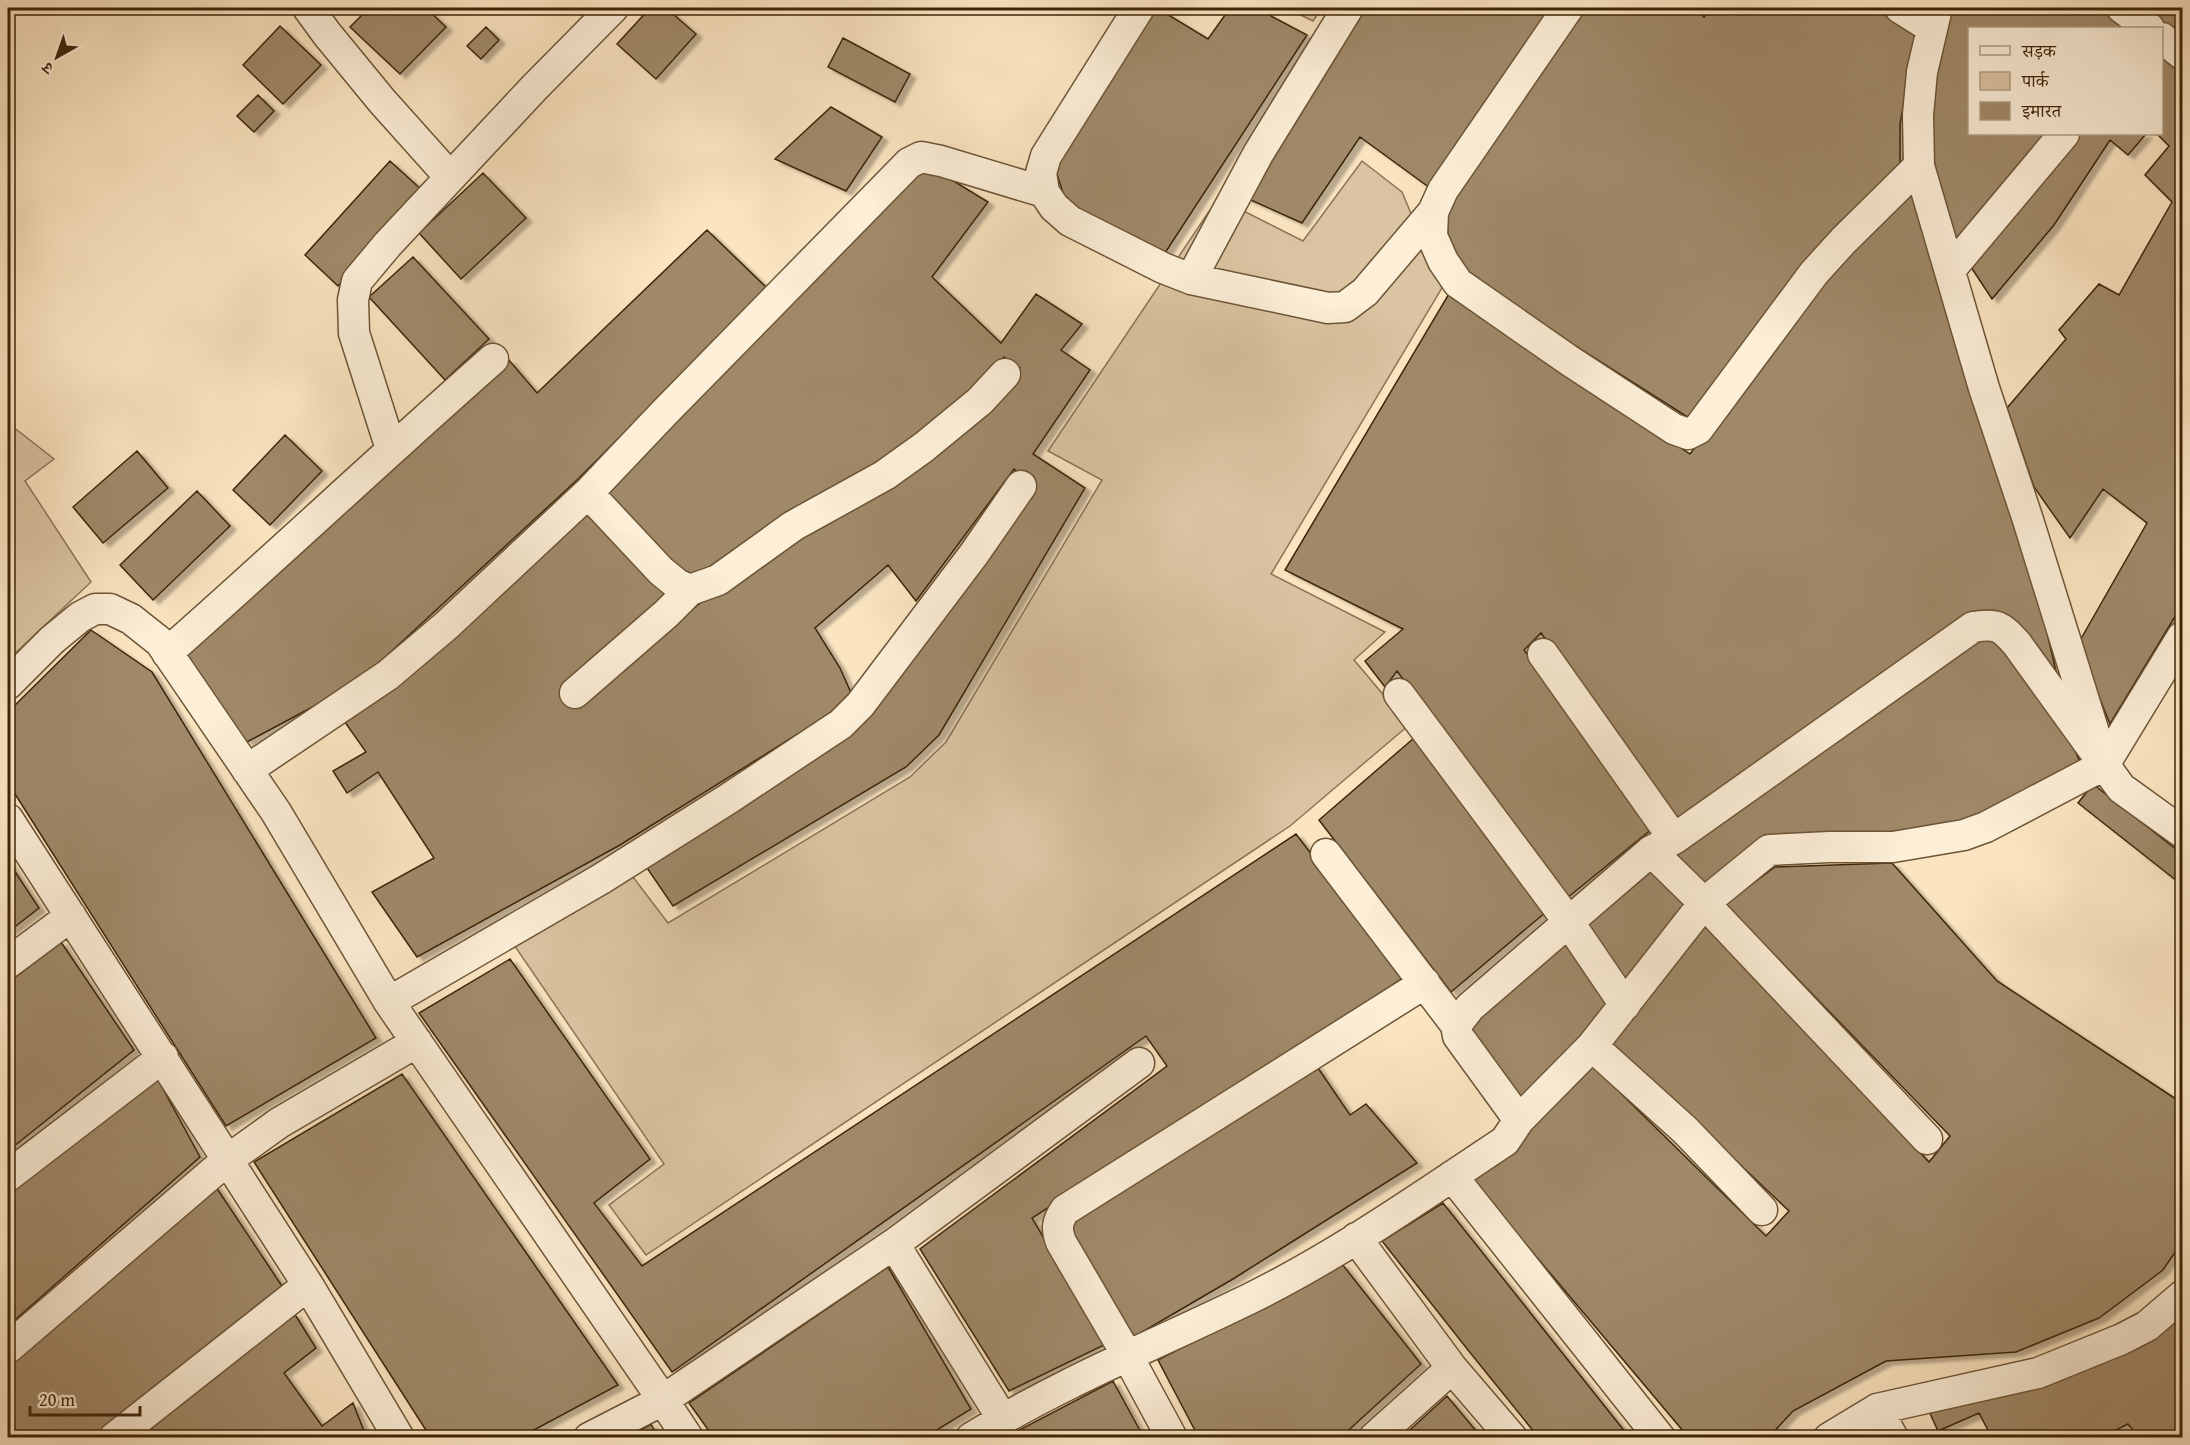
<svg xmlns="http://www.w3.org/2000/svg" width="2190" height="1445" viewBox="0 0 2190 1445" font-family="'Gentium Book Plus','Noto Serif Devanagari',serif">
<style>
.green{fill:#dbc4a2;stroke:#8c7456;stroke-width:1.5}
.building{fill:#a08969;stroke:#3d2509;stroke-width:1.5;filter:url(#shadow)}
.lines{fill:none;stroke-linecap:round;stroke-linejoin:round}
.street-casing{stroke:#6c5537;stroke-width:33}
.street{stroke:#fceed7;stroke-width:30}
</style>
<defs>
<filter id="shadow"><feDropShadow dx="6" dy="4" stdDeviation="1.5" flood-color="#0004"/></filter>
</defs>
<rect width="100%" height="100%" fill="#fbe5c1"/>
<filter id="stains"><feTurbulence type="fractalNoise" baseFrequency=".00333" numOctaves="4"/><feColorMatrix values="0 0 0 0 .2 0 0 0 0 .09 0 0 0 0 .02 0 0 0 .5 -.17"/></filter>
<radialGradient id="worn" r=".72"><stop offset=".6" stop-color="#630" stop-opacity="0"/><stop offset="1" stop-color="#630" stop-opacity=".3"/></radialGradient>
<path class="green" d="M1286,8h36l-9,13z
M1362,161l40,31 40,96 -171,286 114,58 -31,28 55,65 -119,101 -644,429 -37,-50 55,-41 -152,-222 118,-69 38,50 242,-146 36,-35 156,-262 -54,-29 170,-253 85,43z
M8,423l46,36 -29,22 66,101 -83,78z"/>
<path class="building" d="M369,8h57l20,19 -46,47 -50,-47z
M650,8h16l30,26 -40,45 -39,-35z
M1151,8h6l51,31 22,-31h26l51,27 -142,218 -98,-48 -13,-40z
M1362,8h192l-124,180 -70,-51 -58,86 -58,-26z
M1579,8h116l9,9 7,-9h163l42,28 -16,88v44l-63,57 -49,61 -99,132 -222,-141 -15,-19 -10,-39z
M1950,8h155l27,20h-162v106h81l-96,114 -24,-85 2,-85z
M2143,8h39v30z
M280,26l41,39 -38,39 -40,-39z
M486,27l13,13 -18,19 -14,-13z
M843,38l67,36 -15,28 -67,-35z
M2162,51l20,16v538l-72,119 -32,-80 69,-121 -44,-34 -33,49 -36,-51 -27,-79 59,-69 -7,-9 40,-46 20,11 53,-93 -27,-27 24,-29 -12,-12h5z
M258,95l16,16 -20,21 -17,-16z
M831,107l51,30 -36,54 -71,-32z
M2074,134h72l-18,21 -18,-15 -56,85 -62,74 -25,-38z
M390,161l34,31 -86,94 -33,-31z
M937,171l51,31 -56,75 69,66 35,-49 46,30 -21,26 29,20 -57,84 52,34 -146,247 -33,32 -233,139 -28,-41 222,-153 166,-229 -19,-14 -98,132 -28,-36 -73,63 25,40 12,27 -19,17 -213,133 -203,112 -45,-65 62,-34 -56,-86 -31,21 -14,-22 33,-19 -24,-34 246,-210 82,88 -97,109 131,-105 279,-189 37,-43 -16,-11 -30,36 -91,69 -180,110 -17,4 -84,-84 311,-318z
M483,173l43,45 -65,61 -42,-46z
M1910,188l127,401 21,91 -87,-67 -293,207 -137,-187 -17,17 129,178 -86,70 -170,-227 -12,16 -20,-26 38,-32 -118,-59 165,-278 240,162 116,-156z
M707,230l61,59 -191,191 -196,181 -46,34 -88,47 -66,-87 328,-295 28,33z
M413,257l76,82 -44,41 -76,-83z
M285,435l37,36 -52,54 -37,-35z
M137,451l31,37 -65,55 -30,-36z
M197,491l33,35 -77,74 -33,-35z
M91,630l61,42 224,366 -150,88 -218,-343v-71z
M1976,634l23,1 57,75 26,56 -118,59 -67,13 -133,2 -60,52 -39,-39z
M1414,738l132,174 -95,80 -132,-172z
M2093,784l89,70v31l-104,-82z
M1296,834l109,143 -373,241 74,126 -97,47 -89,-142 247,-183 -21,-30 -474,336 -253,-359 91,-54 140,200 -56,44 48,63z
M1650,860l43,42 -69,90 -44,-71z
M8,861l31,47 -31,24z
M1892,863l105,118 185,122v139l-19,28 -64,48 -83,34 -130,9 -93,50 -25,27h-79l-219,-260 122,-113 174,171 23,-25 -179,-170 95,-117 224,238 21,-26 -225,-232 50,-37z
M1567,937l45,67 -92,96 -51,-73z
M61,942l73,108 -126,101v-168z
M1316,1065l34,50 16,-11 51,59 -184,116 -101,59 -65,-115z
M402,1074l216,311 -99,53h-88l-177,-276z
M156,1076l44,81 -192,169v-133z
M214,1184l70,105 -189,149h-87v-72z
M1443,1203l187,235h-91l-71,-88 -86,-109z
M1342,1264l79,100 -81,74h-141l-41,-78z
M888,1267l83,142 -47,29h-210l-25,-35z
M2182,1309v129h-42l-12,-14 -28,14h-108l-13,-25 -41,18 -10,-22z
M294,1313l22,35 -32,25 38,53 31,-23 11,28 -8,7h-218z
M1113,1381l31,57h-140z
M1447,1396l35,42h-81z
M651,1424l8,14h-32z"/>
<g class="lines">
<g class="street-casing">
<path id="street" d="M308,8l19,26 55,67 68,76
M1139,8l-93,148 -5,17 3,19 10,15 16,14 93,47 28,11 137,29 17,-1 20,-15 68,-80
M1568,8l-125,182 -10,22 -1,24 11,25 15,22 112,78 104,68 14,5 10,-5 116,-156 29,-32 76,-75
M1900,8l32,20
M1937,8l-15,64 -4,43 1,51 65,222 44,132 68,219
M2122,8l27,20
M2162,38l20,16
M1950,270l114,-136
M1191,279l67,-125 90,-146
M391,449l-37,-116 -1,-33 4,-19 31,-37 146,-156 79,-80
M588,493l73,78 16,13 13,6 28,-10 75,-54 92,-51 39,-28 56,-46 25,-27
M167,653c110,-97 216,-197 326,-294
M1543,654l131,185
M8,684l44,-44 28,-23 15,-8h15l21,10 29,23 116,170 113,190 274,398 -74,38
M575,693l91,-79 24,-24
M1399,694l169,227 57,84
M247,770l141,-95 59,-50 141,-132 77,-81 244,-249 12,-6 20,4 103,31
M8,819l300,466 91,153
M1651,851l53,52 223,236
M1326,854l130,171
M8,963l63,-47
M389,1002l212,-123 127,-80 113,-75 19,-19 114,-151 47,-68
M1592,1046l112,-143 65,-53 60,-3h64l71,-12 22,-8 118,-62 78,-128
M1519,1120l73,-74 93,84 77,80
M8,1176l155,-119
M1452,1176l208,262
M1356,1238l96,130 60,70
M8,1348l218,-187 53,-38 138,-81
M1877,1409l16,29
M1002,1418l-108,-174 245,-181
M114,1438l194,-153
M688,1438l-25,-38 231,-156
M971,1438c89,-55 186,-94 280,-140 89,-44 171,-102 254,-157l14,-21 -61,-84 -2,-11 14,-18 181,-156 23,-12 299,-212c24,-4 28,-1 44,17l104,144 61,44
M1172,1438l-45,-83 -66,-113c-5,-14 -4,-20 4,-32l360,-227
M1374,1438l78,-70
M1829,1438l48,-29 161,-36 84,-34 25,-13 35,-30"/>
</g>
<use href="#street" class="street"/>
</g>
<rect width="2190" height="1445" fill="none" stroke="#fbe5c1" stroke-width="30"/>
<rect x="9" y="9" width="2172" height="1427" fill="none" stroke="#3d2509" stroke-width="3"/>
<rect x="15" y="15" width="2160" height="1415" fill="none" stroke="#3d2509" stroke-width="1.5"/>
<rect x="1968" y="27" width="195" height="108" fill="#fceed7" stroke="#b09e85" stroke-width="1.5"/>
<rect x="1980" y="46" width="30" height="9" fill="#fceed7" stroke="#b09e85" stroke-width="1.5"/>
<text x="2022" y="57" font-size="18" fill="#3d2509">सड़क</text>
<rect x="1980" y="72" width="30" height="18" fill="#dbc4a2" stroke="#b09e85" stroke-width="1.5"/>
<text x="2022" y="87" font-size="18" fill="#3d2509">पार्क</text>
<rect x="1980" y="102" width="30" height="18" fill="#a08969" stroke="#b09e85" stroke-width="1.5"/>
<text x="2022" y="117" font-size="18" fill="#3d2509">इमारत</text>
<g transform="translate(57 57) rotate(220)" stroke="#fceed7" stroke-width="4.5" paint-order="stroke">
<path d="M0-4.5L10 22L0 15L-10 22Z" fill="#3d2509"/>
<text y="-9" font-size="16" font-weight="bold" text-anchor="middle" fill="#3d2509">उ</text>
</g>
<path d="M30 1406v9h110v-9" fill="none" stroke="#3d2509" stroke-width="3"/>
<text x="39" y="1406" font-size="18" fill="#3d2509" stroke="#fceed7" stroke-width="4.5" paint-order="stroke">20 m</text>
<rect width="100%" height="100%" filter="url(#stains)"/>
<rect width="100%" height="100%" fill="url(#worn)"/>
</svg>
